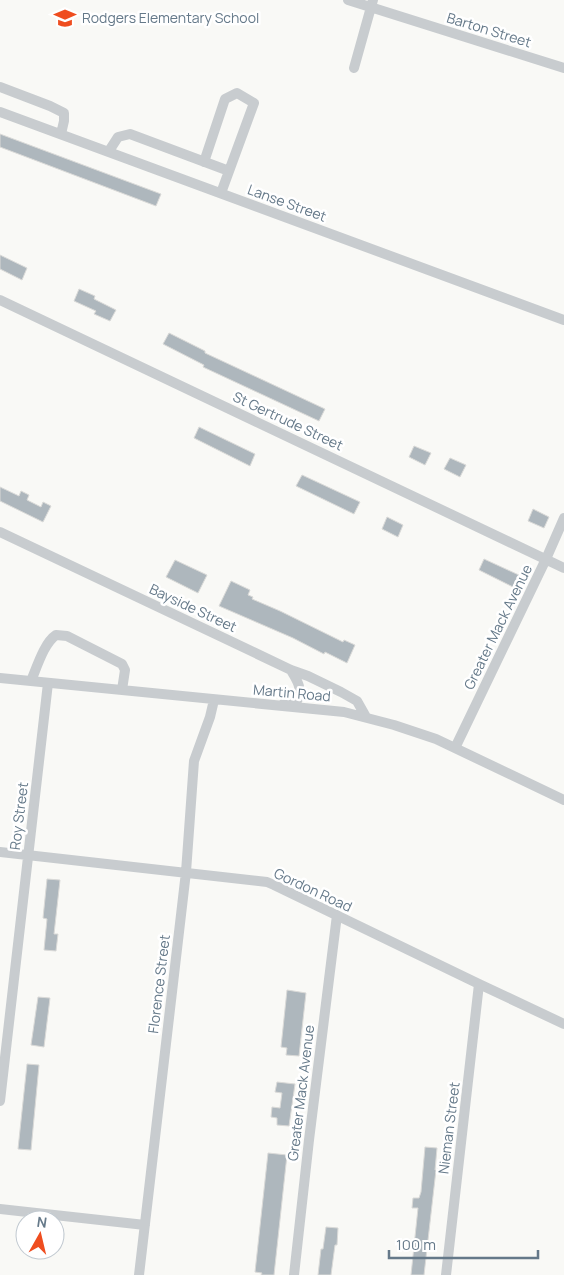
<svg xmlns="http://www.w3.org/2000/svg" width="564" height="1275" viewBox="0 0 564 1275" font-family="Manrope,sans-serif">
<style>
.building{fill:#aeb7bd;stroke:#dadad8}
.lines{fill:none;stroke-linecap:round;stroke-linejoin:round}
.minor{stroke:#c8cccf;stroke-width:10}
.labels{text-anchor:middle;stroke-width:5;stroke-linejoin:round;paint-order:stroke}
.poi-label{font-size:14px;fill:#657989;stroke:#fff;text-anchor:start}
.street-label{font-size:14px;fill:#657989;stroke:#fff}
</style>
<rect width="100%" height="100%" fill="#f9f9f6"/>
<path class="building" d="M0,134l161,60 -5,12 -156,-59z
M0,255l27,13 -5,12 -22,-11z
M79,289l16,7 -1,3 22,11 -6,11 -16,-7 2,-3 -22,-10z
M169,333l36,18v2l120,56 -6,12 -116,-54 1,-2 -41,-21z
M199,427l56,27 -5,12 -56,-28z
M414,446l17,7 -6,12 -16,-8z
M450,458l16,7 -6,12 -16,-8z
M302,475l58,27 -6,12 -58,-28z
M0,487l19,9 2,-5 8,4 -2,5 14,7 2,-5 8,4 -8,16 -43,-21z
M533,509l16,8 -5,11 -16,-7z
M387,517l16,8 -5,12 -16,-8z
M484,559l37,17 -6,12 -36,-18z
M175,560l32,15 -9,18 -32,-16z
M231,581l19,9 -2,5 5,2 -1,2 28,12 63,31 1,-2 11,5 -8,18 -22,-11 -1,2 -31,-16 -74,-32z
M47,879l13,1 -6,54h4l-2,17 -12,-1 3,-31 -4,-1z
M287,990l19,3 -7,63 -13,-1 1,-7 -6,-1z
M38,997l12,1 -6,49 -13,-2z
M27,1064l12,1 -8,85 -13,-1z
M277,1082l18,2 -6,42 -12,-1v-7l-6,-1 1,-10 8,1 2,-15 -7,-1z
M425,1147l12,1 -2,22h1l-12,105h-13l7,-67h-6l1,-10h6l2,-6z
M268,1153l19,2 -13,120h-13l1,-2 -7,-1z
M326,1227l12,1 -1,17h-2l-4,30h-13l3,-26h2z"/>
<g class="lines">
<path class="minor" d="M348,0l216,68
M354,68l19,-68
M0,87l50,19 14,7v8l-3,13
M0,112l564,208
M109,151l9,-14 12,-3 99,37
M204,162l21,-63 12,-6 17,10 -33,90
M0,300l564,268
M0,532l226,107 65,31 17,6 33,16 16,9 9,16
M0,678l344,34 50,13 42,14 128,61
M31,681c6,-14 13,-38 25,-46l11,1 55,28 3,6 -3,20
M284,703l9,-2 5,-2c4,-13 -1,-18 -7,-29
M455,748l91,-189 18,-41
M0,852l267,30 7,3 205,99 85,40
M0,1101l48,-418
M0,1209l145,16
M139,1275l47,-403 8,-111 16,-44 4,-17
M294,1275l15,-135 28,-225
M446,1275l33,-291"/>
</g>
<defs>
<g id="school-bare" transform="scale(1.725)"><path d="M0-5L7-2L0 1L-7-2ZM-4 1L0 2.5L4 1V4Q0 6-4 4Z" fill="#ef4d1f" stroke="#fff" stroke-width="2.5" paint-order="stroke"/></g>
</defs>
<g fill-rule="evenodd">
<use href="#school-bare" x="65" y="18"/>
</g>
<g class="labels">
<g class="poi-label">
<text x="82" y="23">Rodgers Elementary School</text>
</g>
<g class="street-label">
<text transform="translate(489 30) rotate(17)" y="5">Barton Street</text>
<text transform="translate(287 203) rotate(20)" y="5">Lanse Street</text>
<text transform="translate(288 421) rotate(25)" y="5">St Gertrude Street</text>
<text transform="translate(193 608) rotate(25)" y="5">Bayside Street</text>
<text transform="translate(498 627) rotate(-64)" y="5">Greater Mack Avenue</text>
<text transform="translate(292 693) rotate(5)" y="5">Martin Road</text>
<text transform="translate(19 816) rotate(-83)" y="5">Roy Street</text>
<text transform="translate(313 890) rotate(25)" y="5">Gordon Road</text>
<text transform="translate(159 984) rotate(-83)" y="5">Florence Street</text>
<text transform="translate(301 1093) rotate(-83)" y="5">Greater Mack Avenue</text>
<text transform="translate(449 1128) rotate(-83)" y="5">Nieman Street</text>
</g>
</g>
<g transform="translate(40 1235) rotate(8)"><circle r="24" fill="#ffffff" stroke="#c1c9d0"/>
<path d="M0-4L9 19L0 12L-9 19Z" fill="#ef4d1f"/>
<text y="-8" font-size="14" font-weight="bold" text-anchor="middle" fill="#657989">N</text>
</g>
<path d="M389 1250v8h149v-8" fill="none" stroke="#657989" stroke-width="2.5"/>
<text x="396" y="1250" font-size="15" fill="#657989" stroke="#ffffff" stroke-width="4" paint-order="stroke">100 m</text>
</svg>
